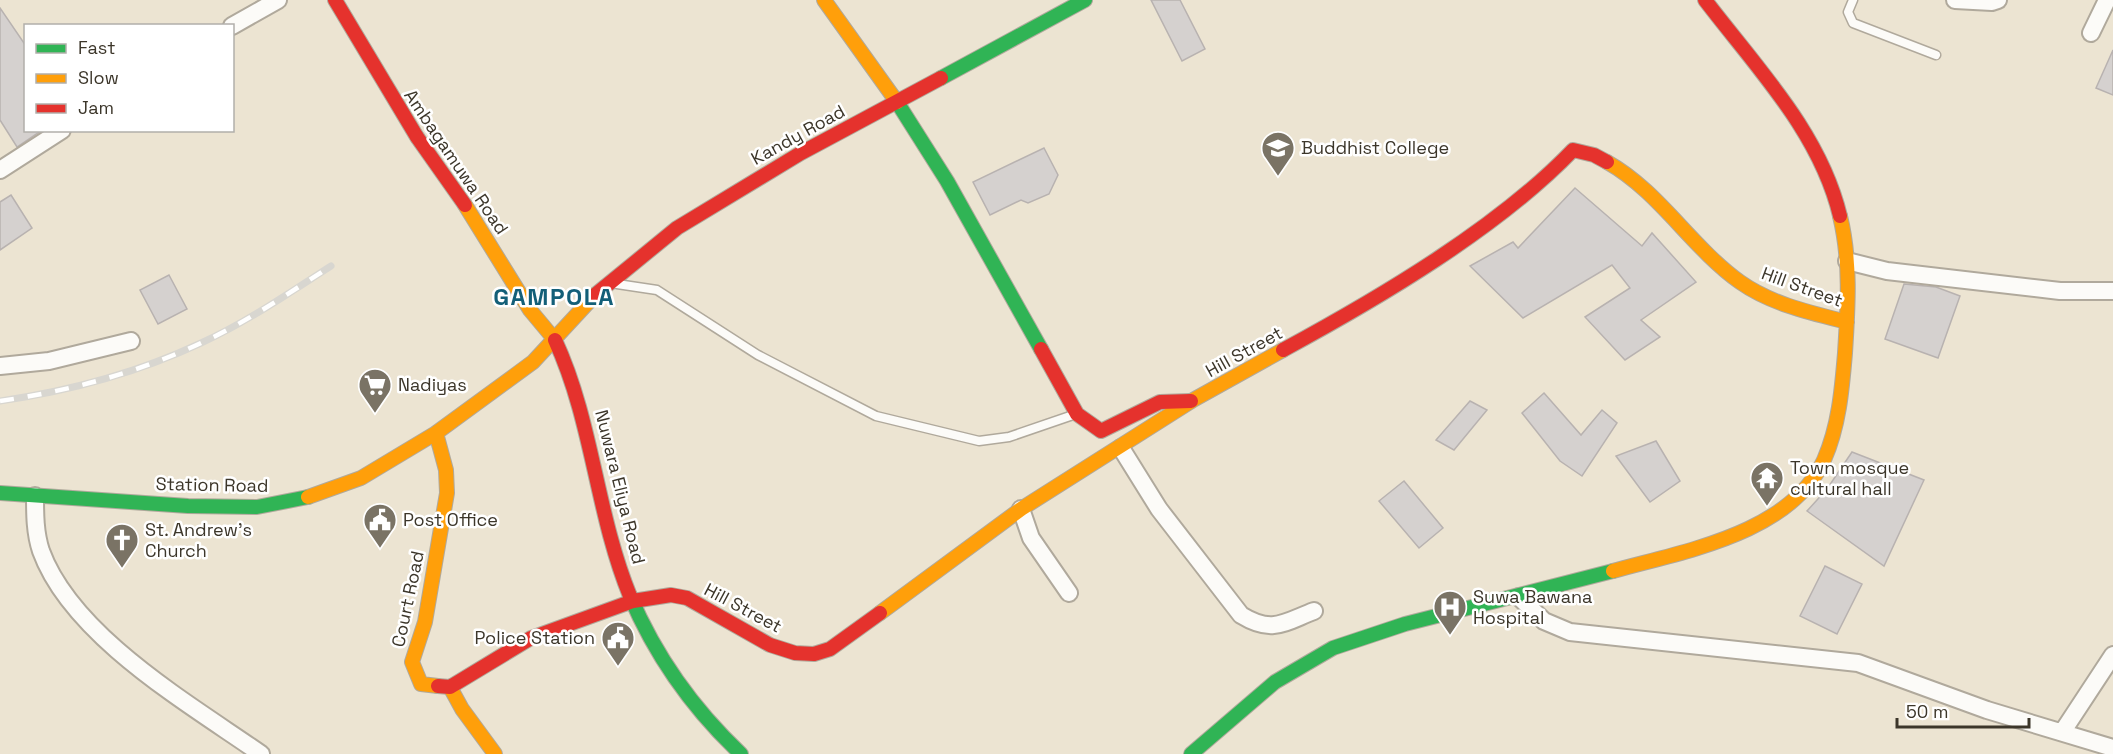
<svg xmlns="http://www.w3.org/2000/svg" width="2113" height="754" viewBox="0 0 2113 754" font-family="'Space Grotesk',sans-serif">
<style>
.building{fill:#d5d1cf;stroke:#b8b2b0;stroke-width:1.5}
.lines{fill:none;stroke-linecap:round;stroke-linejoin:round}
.lane-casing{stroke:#b0a99c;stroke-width:11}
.street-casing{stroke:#b0a99c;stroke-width:20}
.fast-casing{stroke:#b0a99c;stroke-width:16}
.slow-casing{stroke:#b0a99c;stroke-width:16}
.jam-casing{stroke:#b0a99c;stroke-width:16}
.lane{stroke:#fcfbf8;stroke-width:8}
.street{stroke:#fcfbf8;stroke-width:16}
.fast{stroke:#30b455;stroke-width:14}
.slow{stroke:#ff9f0a;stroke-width:14}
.jam{stroke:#e5322d;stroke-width:14}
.rail-casing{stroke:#d8d6d0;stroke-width:7}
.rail{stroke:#fff;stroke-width:4.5;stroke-dasharray:14;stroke-linecap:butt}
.jam-bridge-casing{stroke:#b0a99c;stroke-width:16;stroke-linecap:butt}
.jam-bridge{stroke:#e5322d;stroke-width:14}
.labels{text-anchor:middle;stroke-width:5;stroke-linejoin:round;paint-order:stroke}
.street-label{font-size:18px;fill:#3c362a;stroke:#fff}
.poi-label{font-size:18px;fill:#3c362a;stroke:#fff;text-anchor:start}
.district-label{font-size:24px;font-weight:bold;letter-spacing:1.5px;fill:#135f78;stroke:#fff}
</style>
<rect width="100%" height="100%" fill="#ece4d2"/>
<path class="building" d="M1151,0h29l25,49 -23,12z
M0,8l26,38v84h16l-25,17 -17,-27z
M2113,50v45l-17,-7z
M1044,148l14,27 -9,19 -21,9 -7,-3 -31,15 -17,-33z
M1575,188l67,58 10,-13 44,49 -55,38 19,17 -35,23 -40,-43 45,-29 -18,-23 -89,53 -53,-52 43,-24 5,6z
M11,195l21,33 -32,22v-48z
M169,275l18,34 -29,15 -18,-34z
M1904,284l32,3 24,9 -22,62 -53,-19z
M1544,393l37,42 21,-25 15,13 -35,53 -22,-15 -38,-48z
M1470,401l17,9 -33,40 -18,-10z
M1656,441l24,40 -30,21 -34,-46z
M1852,452l72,28 -40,86 -77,-55 20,-22z
M1404,481l39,47 -24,20 -40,-47z
M1825,566l37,18 -25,50 -37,-18z"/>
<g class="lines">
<g class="lane-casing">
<path id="lane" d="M1853,0l-5,12 5,11 83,32
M617,284l40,6 101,65 118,61 103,25 30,-4 67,-23"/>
</g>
<g class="street-casing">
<path id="street" d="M1955,0l37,2 6,-2
M232,26l46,-26
M2091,33l16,-33
M0,170l62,-40
M1847,261l40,10 173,20h53
M0,366l49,-5 82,-20
M1121,448l38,61 82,106c31,19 42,8 73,-4
M35,496c0,18 0,37 6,55 31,85 147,152 220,203
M1021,509l10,29 38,55
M1519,597l25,24 26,11 288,31 129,47 126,38
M2063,731l50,-76"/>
</g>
<g class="fast-casing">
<path id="fast" d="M941,78l144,-78
M897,102l50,79 94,168
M0,493l188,13 69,1 51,-10
M630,596c26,61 62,112 111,158
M1191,754l84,-72 58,-34 72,-24 208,-53"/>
</g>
<g class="slow-casing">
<path id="slow" d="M824,0l73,102
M1607,162c52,29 84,85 133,120 31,22 71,31 107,40
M465,205l65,105 25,30
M436,433l10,37 1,23 -22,129 -13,40 9,22 17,2
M308,497l53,-19 75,-45 97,-71 62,-67
M1613,571c71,-20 177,-37 211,-111 15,-34 18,-71 21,-107 3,-46 6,-92 -5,-137
M880,613l141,-104 172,-109 90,-50
M450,687l12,22 33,45"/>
</g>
<g class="jam-casing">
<path id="jam" d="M335,0l82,137
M1705,0c51,67 115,132 135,216
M595,295l82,-67 124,-75 140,-75
M555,340c38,82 41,173 75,256
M1041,349l36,65 24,17 59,-29 31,-1
M1283,350c96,-52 215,-122 290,-200l21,5 13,7
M438,686l12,1 81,-49 102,-37 38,-6 16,3 83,47 25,8 19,1 16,-5 50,-36"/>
</g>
<use href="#lane" class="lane"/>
<use href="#street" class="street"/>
<use href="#fast" class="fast"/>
<use href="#slow" class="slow"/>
<use href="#jam" class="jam"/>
<g class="rail-casing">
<path id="rail" d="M0,401c69,-10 137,-28 201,-58 46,-21 88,-50 130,-77"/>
</g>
<use href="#rail" class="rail"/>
<g class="jam-bridge-casing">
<path id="jam-bridge" d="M417,137l48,68"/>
</g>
<use href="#jam-bridge" class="jam-bridge"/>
</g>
<defs>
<g id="school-pin" transform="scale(1.725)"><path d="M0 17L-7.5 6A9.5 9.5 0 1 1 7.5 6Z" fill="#7a7365" stroke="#fff"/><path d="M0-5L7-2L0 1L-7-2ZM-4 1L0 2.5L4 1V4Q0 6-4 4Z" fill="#fff"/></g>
<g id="supermarket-pin" transform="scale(1.725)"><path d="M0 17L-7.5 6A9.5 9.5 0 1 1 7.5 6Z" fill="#7a7365" stroke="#fff"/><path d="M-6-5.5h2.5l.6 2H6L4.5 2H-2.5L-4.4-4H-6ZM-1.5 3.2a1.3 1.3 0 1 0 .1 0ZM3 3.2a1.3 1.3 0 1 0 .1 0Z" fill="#fff"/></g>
<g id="temple-pin" transform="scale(1.725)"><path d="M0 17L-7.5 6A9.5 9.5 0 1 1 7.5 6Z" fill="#7a7365" stroke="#fff"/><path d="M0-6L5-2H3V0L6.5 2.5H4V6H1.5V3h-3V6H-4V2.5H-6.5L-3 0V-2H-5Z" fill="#fff"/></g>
<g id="civic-pin" transform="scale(1.725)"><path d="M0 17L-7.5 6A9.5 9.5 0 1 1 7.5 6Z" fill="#7a7365" stroke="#fff"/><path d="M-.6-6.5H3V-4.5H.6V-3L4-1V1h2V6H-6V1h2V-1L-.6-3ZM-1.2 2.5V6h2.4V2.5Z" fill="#fff"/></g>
<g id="church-pin" transform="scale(1.725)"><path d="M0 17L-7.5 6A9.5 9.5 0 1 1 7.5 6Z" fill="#7a7365" stroke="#fff"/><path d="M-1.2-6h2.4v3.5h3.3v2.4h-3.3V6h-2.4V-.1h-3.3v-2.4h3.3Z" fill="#fff"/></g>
<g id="hospital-pin" transform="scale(1.725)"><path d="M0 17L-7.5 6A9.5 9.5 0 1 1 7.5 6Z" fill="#7a7365" stroke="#fff"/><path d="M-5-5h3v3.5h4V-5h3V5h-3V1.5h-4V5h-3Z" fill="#fff"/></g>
</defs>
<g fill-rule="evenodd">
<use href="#school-pin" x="1278" y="148"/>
<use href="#supermarket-pin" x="375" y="385"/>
<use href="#temple-pin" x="1767" y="478"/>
<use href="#civic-pin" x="380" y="520"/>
<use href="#church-pin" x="122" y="540"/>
<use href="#hospital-pin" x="1450" y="607"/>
<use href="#civic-pin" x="618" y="638"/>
</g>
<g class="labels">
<g class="street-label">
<text transform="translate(798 135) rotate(-29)" y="6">Kandy Road</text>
<text transform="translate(456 162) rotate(56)" y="6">Ambagamuwa Road</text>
<text transform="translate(1802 287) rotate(20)" y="6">Hill Street</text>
<text transform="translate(1244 352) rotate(-29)" y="6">Hill Street</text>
<text transform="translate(212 485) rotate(1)" y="6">Station Road</text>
<text transform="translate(620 487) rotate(76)" y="6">Nuwara Eliya Road</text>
<text transform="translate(408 599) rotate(-78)" y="6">Court Road</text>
<text transform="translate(743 608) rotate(28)" y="6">Hill Street</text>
</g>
<g class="poi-label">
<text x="1301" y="154">Buddhist College</text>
<text x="398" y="391">Nadiyas</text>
<text x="1790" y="474">Town mosque<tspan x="1790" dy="21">cultural hall</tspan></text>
<text x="403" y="526">Post Office</text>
<text x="145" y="536">St. Andrew's<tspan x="145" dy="21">Church</tspan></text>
<text x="1473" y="603">Suwa Bawana<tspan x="1473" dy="21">Hospital</tspan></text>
<text x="595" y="644" text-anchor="end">Police Station</text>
</g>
<g class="district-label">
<text x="554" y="305">GAMPOLA</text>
</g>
</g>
<rect x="24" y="24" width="210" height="108" fill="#ffffff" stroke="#b1afaa" stroke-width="1.5"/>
<rect x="36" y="44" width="30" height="9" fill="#30b455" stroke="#b1afaa" stroke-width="1.5"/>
<text x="78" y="54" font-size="18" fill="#3c362a">Fast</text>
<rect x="36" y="74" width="30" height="9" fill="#ff9f0a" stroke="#b1afaa" stroke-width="1.5"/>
<text x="78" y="84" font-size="18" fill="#3c362a">Slow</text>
<rect x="36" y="104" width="30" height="9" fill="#e5322d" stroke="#b1afaa" stroke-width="1.5"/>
<text x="78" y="114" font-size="18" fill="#3c362a">Jam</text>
<path d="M1897 718v9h132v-9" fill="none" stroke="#3c362a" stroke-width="3"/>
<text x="1906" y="718" font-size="18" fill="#3c362a" stroke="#ffffff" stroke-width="4.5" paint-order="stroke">50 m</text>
</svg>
